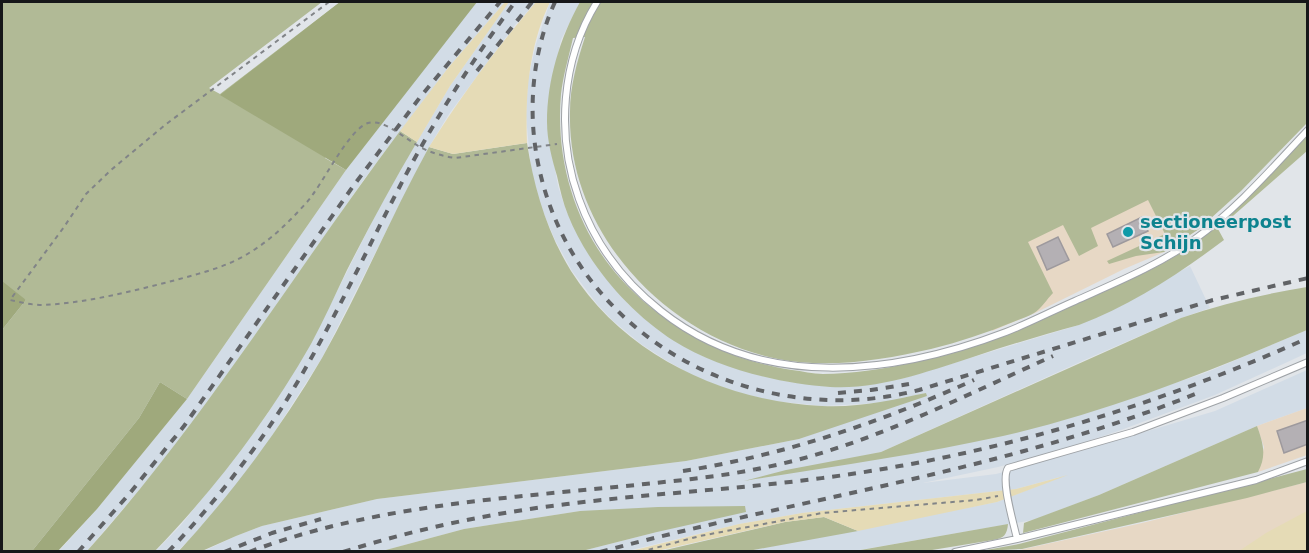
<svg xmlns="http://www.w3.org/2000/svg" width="1309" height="553" viewBox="0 0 1309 553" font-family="'DejaVu Sans',sans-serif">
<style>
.built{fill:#d2dce6}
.industrial{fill:#e7d8c5}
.green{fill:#b1ba96}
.forest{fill:#9fa97c}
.sand{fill:#e5dbb6}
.building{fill:#b4b0b4;stroke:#9d999d;stroke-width:1.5}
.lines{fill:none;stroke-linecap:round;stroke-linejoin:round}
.lane-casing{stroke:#9fa3a7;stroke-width:8}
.path{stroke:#818487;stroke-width:2;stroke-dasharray:4.5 4.5;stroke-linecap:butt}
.lane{stroke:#fff;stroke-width:6}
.rail{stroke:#616366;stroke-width:4;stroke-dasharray:8 8;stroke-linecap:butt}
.culture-dot{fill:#0f9aa8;stroke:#e1e5e9;stroke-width:2}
.labels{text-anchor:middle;stroke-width:4.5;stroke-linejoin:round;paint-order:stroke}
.culture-label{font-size:18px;font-weight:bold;fill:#0d838f;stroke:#e1e5e9;text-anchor:start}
</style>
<rect width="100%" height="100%" fill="#e1e5e9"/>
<path class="built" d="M476,2h29l-57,66 -83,110 -143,205 -54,73 -81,95 -29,1 39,-43 90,-110 159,-229z
M509,2h27l-21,23 -66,89 -20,33 -107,211 -63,98 -49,62 -32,33 -23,1 26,-27 44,-55 43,-57 43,-70 67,-133 27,-48 45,-76z
M550,2h30l-19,38 -12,55 -2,29 11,62 9,27 61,91 47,37 28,15 56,19 32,7 40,5 26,-1 44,-7 178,-54 111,-59 20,42 -29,10 -92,40 -208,94 -128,27 252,-44 54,-14 146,-48 102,-43v23l-92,42 -94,35 -63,21 -60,16 -75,16 73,-9 88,-24 131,-39 92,-41v38l-50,18 -158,69 -66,25 -179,31h-106l249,-49 63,-25 -44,12 -214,24 -63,11 -112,27h-45l75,-19 -77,-21 -116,18 -82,22 -180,1 34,-16 26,-10 115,-27 309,-38 113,-22 127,-46 -45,10 -58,3 -49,-5 -38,-9 -39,-14 -33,-19 -23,-15 -29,-24 -15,-16 -25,-33 -17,-31 -14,-33 -10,-37 -5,-54 2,-36 8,-36z"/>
<path class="industrial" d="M1153,194l46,35 -35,23 -40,17 -89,44 -43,18 7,-67 9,-25z
M1307,408v47l-49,17 6,-25 -7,-21z
M1307,482v69l-297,1 132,-29z"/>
<path class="green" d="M2,2h320l-113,86 11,6 120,-92 -15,156 21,12 -159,229 -27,-17 -21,36 -107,133h-30v-221l24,-30 -24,-8z
M580,2h727v121l-66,68 -42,38 -35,23 -28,4 -27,8 -2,-3 58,-27 -17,-34 -57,28 7,18 -19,10 -16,-31 -35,17 25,51c-6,6 -12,16 -19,20 -6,4 -14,6 -21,9 -27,11 -54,20 -82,27 -49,11 -102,20 -153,10 -114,-23 -211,-128 -208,-247 0,-26 7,-50 15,-75l-12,1c-4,18 -10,38 -12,56 -6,67 15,135 59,184 45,50 106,82 172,92 10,1 21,4 31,4 56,0 136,-20 188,-41 18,-7 35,-16 52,-24 45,-20 91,-37 131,-65 43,-31 77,-71 113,-108v15l-89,78 6,11c-45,34 -93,65 -145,85 -33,9 -67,19 -100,30 -47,15 -99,35 -149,32 -50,-3 -113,-19 -156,-46 -45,-29 -86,-76 -106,-126 -5,-12 -8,-26 -11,-39 -5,-17 -10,-36 -10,-54 0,-42 13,-84 33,-120z
M400,131l17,11c-25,42 -48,85 -70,128 -12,25 -23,50 -36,74 -43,75 -96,145 -156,207h-68c117,-130 208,-280 313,-420z
M527,143c7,45 20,89 44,128 53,84 154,131 251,135 36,2 70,-6 104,-13l1,3 -128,43 -113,22 -309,38 -115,27 -26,10 -34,15 -24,1c55,-60 103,-124 144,-194 39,-69 69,-142 107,-211l24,7z
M1307,287v43c-99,42 -199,82 -304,106 -86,19 -173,31 -259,45l42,-11 95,-18 300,-134c41,-14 83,-24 126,-31z
M1257,426c6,17 10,29 1,46l-235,61 1,-10 75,-28z
M1307,469v13l-60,16 -225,51 -41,2 38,-7z
M745,506l1,6 -89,20 -75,19h-200l82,-22 116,-18 78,-4z
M824,517l34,14 -110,20 -91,1 128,-30z
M1008,524c-1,11 -4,14 -15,16l-67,11h-71z"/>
<path class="forest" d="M340,2h137l-131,168 -126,-75z
M2,281l24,19 -24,30z
M160,382l27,17 -90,110 -39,42h-26l107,-133z"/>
<path class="sand" d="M505,2h4l-59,84 -33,56 -17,-11 48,-63z
M536,2h14c-21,43 -25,93 -23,141l-74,11 -24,-7c32,-51 68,-100 107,-145z
M1068,475l-71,27 -139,29 -34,-14 -39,5 -128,29 -30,1 112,-28 63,-11 214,-24z
M1307,511v40h-68l27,-18z"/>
<path class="building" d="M1142,217l6,14 -35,16 -6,-13z
M1058,237l11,23 -22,10 -10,-23z
M1308,420v24l-24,9 -7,-22z"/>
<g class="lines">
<g class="lane-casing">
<path id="lane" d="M597,2c-36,58 -41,134 -18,197 16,45 45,83 82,112 101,80 232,64 345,21 23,-9 46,-21 69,-31 40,-18 84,-36 120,-62 42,-30 77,-71 113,-109
M1017,539c-3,-15 -17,-59 -9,-71l125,-36 90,-34 85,-36
M955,552l62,-13 239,-59 52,-19"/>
</g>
<path class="path" d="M329,2l-164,123 -54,45 -25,24 -22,33 -54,73c10,2 21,5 32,5 45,-2 91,-14 134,-25 25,-7 51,-13 73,-27 22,-13 41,-32 58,-51 16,-18 41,-72 61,-79 15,-5 39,17 52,24 11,6 23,9 35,11l102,-14
M640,552l60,-16 122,-23 154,-13 22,-4"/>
<use href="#lane" class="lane"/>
<path class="rail" d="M555,2c-21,46 -27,100 -19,150 29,180 213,282 383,238l294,-90 95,-22
M477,71l55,-69
M838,393l33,-3 38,-6
M683,471c102,-16 198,-49 291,-91
M78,552l52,-59 54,-67 170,-241 67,-89 79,-94
M168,552c42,-44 80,-92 113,-143 45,-71 80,-148 119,-223 33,-64 73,-127 115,-184
M224,552l48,-19 49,-14
M249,552c126,-48 263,-54 396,-68 39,-4 79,-8 117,-16 102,-20 197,-70 291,-112
M343,552c73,-23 148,-39 224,-48 88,-11 176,-15 263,-27 165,-22 326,-71 478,-139
M600,552c200,-54 407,-81 600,-160"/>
</g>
<circle class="culture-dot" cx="1128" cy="232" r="6"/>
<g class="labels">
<g class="culture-label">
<text x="1140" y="228">sectioneerpost<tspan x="1140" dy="21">Schijn</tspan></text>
</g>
</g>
<rect width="1309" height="553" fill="none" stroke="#161719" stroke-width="6"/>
</svg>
